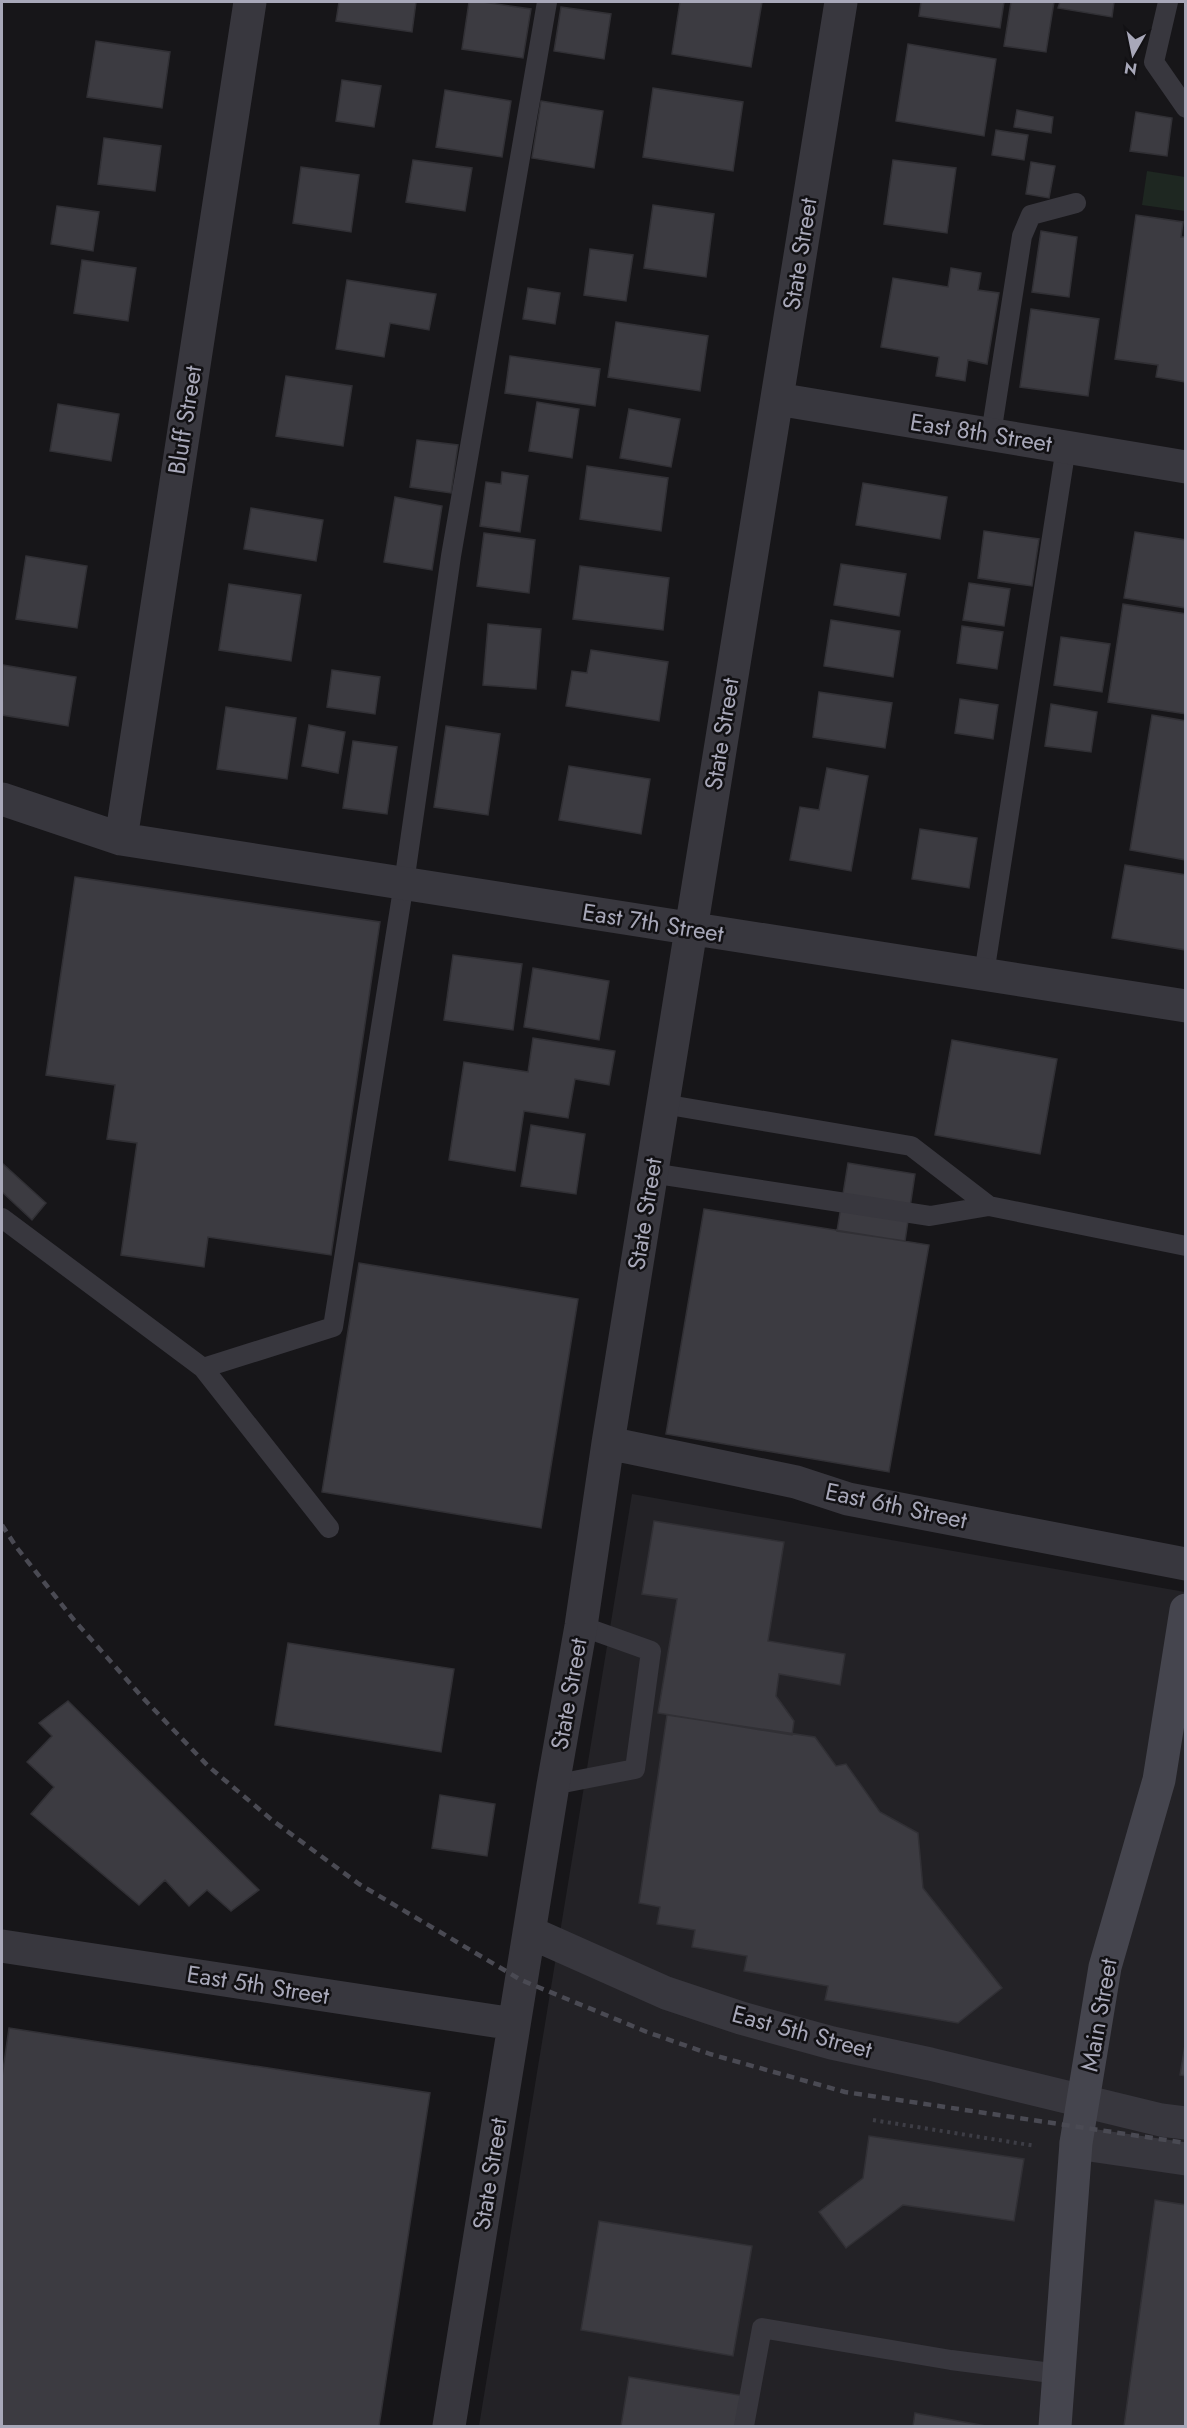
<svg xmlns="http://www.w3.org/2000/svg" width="1187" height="2428" viewBox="0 0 1187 2428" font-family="Jost,sans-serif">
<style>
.built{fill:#232226}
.green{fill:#1e2721}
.building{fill:#3c3b41;stroke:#313035;stroke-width:1.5}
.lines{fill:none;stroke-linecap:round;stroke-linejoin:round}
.path{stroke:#3d3d45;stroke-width:4;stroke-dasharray:3 4.5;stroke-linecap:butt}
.lane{stroke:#38373e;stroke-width:20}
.street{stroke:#38373e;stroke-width:33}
.secondary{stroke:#45454e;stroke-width:33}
.rail{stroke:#4a4a53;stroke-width:4.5;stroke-dasharray:8 6;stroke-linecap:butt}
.labels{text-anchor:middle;stroke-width:5;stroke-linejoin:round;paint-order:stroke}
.street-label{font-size:24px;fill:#a8a8b9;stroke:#121114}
</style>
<rect width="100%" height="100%" fill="#171619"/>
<path class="built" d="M632,1494l553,98v834h-706z"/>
<path class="green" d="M1147,171l38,6v34l-43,-6z"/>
<path class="building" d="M339,2h77l-4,30 -76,-11z
M469,2h14l48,7 -8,49 -61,-9z
M680,2h82l-11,65 -79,-13z
M921,2h83l-4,26 -81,-12z
M1011,2h43l-8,50 -42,-6z
M1060,2h54l-2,15 -54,-9z
M561,7l50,7 -7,45 -50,-8z
M96,41l74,11 -8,56 -75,-11z
M908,44l88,15 -12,77 -88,-15z
M342,80l39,6 -7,41 -38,-6z
M653,88l90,14 -10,69 -90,-14z
M445,90l66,11 -9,56 -66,-10z
M541,101l62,10 -9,57 -62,-10z
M1017,110l36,7 -2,16 -37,-6z
M1136,112l36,6 -5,38 -37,-5z
M996,130l32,5 -4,25 -32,-5z
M104,138l57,8 -6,45 -57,-7z
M413,160l59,8 -7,43 -59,-9z
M893,160l63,8 -9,65 -63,-9z
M1031,162l24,4 -6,32 -23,-4z
M301,167l58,8 -8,57 -58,-9z
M653,205l61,9 -8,63 -62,-9z
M57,206l42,6 -6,39 -42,-7z
M1136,215l47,7 -2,15h5v145l-30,-5 2,-12 -43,-6z
M1041,231l36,6 -8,60 -37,-5z
M590,249l43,6 -7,46 -42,-6z
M82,260l54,8 -8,53 -54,-8z
M951,268l30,5 -3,17 21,3 -12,71 -19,-4 -3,21 -29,-5 3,-19 -58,-10 12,-69 55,9z
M347,280l89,14 -7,36 -39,-7 -6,34 -48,-8z
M528,288l32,5 -5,31 -32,-5z
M1031,309l68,10 -11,77 -68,-9z
M616,322l92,14 -8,55 -92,-14z
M510,356l90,13 -5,37 -90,-13z
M286,376l66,10 -9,60 -67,-10z
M537,402l42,7 -7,49 -43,-7z
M58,404l61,10 -8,47 -61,-10z
M629,409l51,10 -9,48 -51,-9z
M417,440l41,5 -7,48 -41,-6z
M587,466l81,12 -7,53 -81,-12z
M502,472l26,4 -8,56 -40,-6 6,-44 15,2z
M863,483l84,14 -7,42 -84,-14z
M395,497l47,9 -10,64 -48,-8z
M251,508l72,12 -7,41 -72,-12z
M984,531l55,8 -7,47 -54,-8z
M1135,532l51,8v68l-62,-10z
M484,533l51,7 -6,53 -52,-7z
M26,556l61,10 -10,62 -61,-9z
M841,564l65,10 -7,42 -65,-11z
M580,566l89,12 -6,52 -90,-11z
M969,583l41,6 -6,37 -41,-6z
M229,584l72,11 -10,66 -72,-11z
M1123,604l63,10v100l-78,-12z
M831,620l69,11 -7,46 -69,-11z
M488,624l53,5 -5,60 -53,-4z
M962,626l41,6 -6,37 -40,-6z
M1061,637l49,7 -8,48 -48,-7z
M591,650l77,12 -9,59 -93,-15 6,-35 15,2z
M3,665l73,12 -8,49 -66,-11z
M332,670l48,7 -5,37 -48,-7z
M819,692l73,11 -7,45 -72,-11z
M960,699l38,6 -5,34 -38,-6z
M1051,704l46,8 -6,40 -46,-6z
M226,707l70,11 -9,61 -70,-10z
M1152,715l34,6v139l-56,-10z
M309,725l36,7 -7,41 -36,-7z
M446,726l54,8 -12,81 -54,-8z
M353,741l44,6 -10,67 -44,-6z
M569,766l81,13 -9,55 -82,-14z
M827,768l41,8 -17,95 -61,-11 10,-53 19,3z
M920,829l57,9 -8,50 -57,-9z
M1125,865l61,10v75l-74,-12z
M75,877l305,45 -49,333 -123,-18 -4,30 -83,-12 16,-112 -30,-4 8,-54 -69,-10z
M453,955l69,9 -9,66 -69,-10z
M533,968l76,13 -10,59 -75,-13z
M533,1038l82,13 -6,34 -34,-6 -7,39 -44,-7 -9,60 -66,-11 15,-98 64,10z
M952,1040l105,19 -17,95 -105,-19z
M531,1125l54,9 -9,60 -55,-8z
M2,1163l44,40 -14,17 -30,-28z
M848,1163l67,11 -10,67 -68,-10z
M704,1209l225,36 -40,227 -223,-38z
M359,1263l219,36 -37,229 -219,-36z
M654,1521l130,21 -16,99 77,13 -5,31 -61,-11 -3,22 18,25 -2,14 -134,-22 19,-114 -35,-5z
M288,1643l166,26 -13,83 -166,-27z
M68,1701l191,189 -28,21 -24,-21 -18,16 -24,-26 -26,25 -108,-91 23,-27 -27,-25 25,-26 -13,-13z
M667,1715l148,22 21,29 10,-2 34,48 38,21 5,55 79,100 -44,35 -133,-23 3,-14 -84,-15 3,-15 -55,-9 3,-17 -38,-6 3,-17 -21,-4z
M440,1795l55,9 -8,52 -55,-8z
M9,2028l421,65 -51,333h-377v-349z
M1186,2039v37l-6,-1z
M869,2136l155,23 -10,62 -111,-16 -57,43 -27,-36 44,-34z
M1155,2200l31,5v221h-62z
M599,2221l153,25 -19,110 -152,-26z
M629,2377l116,19 -5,30h-119z
M915,2413l71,13h-73z"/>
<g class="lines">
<path class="path" d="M873,2120l163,26"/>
<path class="lane" d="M1168,2l-14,60 32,46
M991,434l31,-198 9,-21 45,-12
M984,974l82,-527
M663,1104l248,42 78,60 197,40
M651,1173l279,43 59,-10
M2,1218l201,150 126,160
M203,1368l130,-41 71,-444 47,-327 96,-554
M553,1785l82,-16 16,-118 -70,-25
M744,2426l18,-98 189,32 108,14"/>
<path class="street" d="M777,399l409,68
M2,799l119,40 1065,167
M121,839l129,-837
M608,1443l188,39 52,17 338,65
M529,1932l137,61 75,25 91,25 98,21 231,56 25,3
M2,1946l512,78
M1076,2143l110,16
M449,2426l104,-641 28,-159 27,-183 233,-1441"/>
<path class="secondary" d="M1055,2426l21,-283 29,-176 54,-187 27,-170"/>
<path class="rail" d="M2,1525l15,23 57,72 69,78 65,68 64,54 87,64 162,96 126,52 63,22 135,38 341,51"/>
</g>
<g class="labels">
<g class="street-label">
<text transform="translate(800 254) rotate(-81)" y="8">State Street</text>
<text transform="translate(185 420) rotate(-81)" y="8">Bluff Street</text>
<text transform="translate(981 433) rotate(9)" y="8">East 8th Street</text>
<text transform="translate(722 734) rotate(-81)" y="8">State Street</text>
<text transform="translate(653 923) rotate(9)" y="8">East 7th Street</text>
<text transform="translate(645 1214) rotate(-81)" y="8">State Street</text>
<text transform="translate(896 1506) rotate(12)" y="8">East 6th Street</text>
<text transform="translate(569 1694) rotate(-80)" y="8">State Street</text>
<text transform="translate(258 1985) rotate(9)" y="8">East 5th Street</text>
<text transform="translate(1099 2015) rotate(-80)" y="8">Main Street</text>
<text transform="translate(802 2032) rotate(15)" y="8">East 5th Street</text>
<text transform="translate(490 2174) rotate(-81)" y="8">State Street</text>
</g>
</g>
<rect width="1187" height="2428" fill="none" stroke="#a8a8b9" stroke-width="6"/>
<g transform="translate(1133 54) rotate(189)" stroke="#121114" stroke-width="4.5" paint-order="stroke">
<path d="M0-4.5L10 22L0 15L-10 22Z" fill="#a8a8b9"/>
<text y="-9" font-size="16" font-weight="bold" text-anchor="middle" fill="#a8a8b9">N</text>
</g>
</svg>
